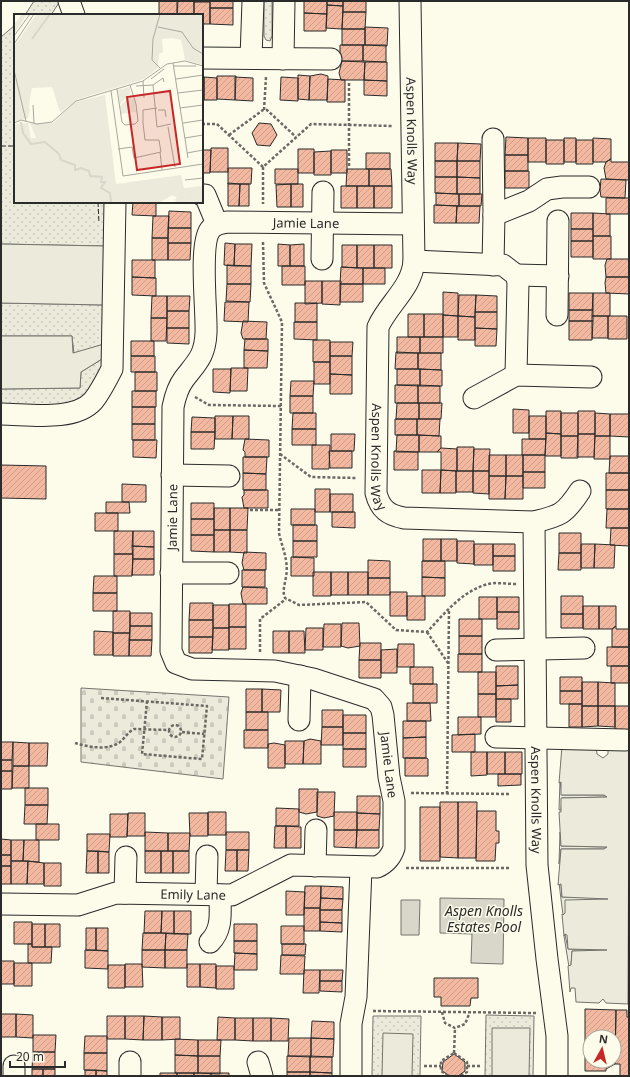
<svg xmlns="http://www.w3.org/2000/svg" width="630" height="1077" viewBox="0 0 630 1077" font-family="'Noto Sans',sans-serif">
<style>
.grass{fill:url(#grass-dots);stroke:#74746e}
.cemetery{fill:url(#cemetery-stones);stroke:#74746e}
.garden{fill:#ecebdb;stroke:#74746e}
.parking{fill:#eceadb;stroke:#74746e}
.water{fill:#d8d7c9;stroke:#74746e}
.building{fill:url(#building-hatch);stroke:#2b2b2b;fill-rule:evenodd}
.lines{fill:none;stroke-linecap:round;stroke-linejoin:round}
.minor-casing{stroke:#2b2b2b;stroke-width:23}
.path{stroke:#6a6964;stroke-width:2.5;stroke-dasharray:3 2;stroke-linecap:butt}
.minor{stroke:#fdfbea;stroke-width:21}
.fence{stroke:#2b2b2b;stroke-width:1;stroke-dasharray:5 2;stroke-linecap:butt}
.labels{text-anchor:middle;stroke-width:3;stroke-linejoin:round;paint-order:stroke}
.street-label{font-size:13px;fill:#2b2b2b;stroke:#fdfbea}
.water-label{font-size:14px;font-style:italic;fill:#2b2b2b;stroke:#fdfbea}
.inset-river{fill:none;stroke:#d8d7c9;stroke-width:2}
.inset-road{fill:none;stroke:#a9a89e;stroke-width:1}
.view{fill:#c62828;fill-opacity:0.15;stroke:#c62828;stroke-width:2}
.inset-edge{fill:none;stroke:#2b2b2b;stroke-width:2}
</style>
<defs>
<pattern id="grass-dots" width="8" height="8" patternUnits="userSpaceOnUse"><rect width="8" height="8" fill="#ecebdb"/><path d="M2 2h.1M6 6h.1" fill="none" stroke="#cbcabc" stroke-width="1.8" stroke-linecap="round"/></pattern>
<pattern id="cemetery-stones" width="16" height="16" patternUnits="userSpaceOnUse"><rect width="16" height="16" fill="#ecebdb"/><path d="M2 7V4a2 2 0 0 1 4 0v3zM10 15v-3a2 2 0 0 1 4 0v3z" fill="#cbcabc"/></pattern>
<pattern id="building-hatch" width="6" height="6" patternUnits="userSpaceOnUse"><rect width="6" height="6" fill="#f2b8a0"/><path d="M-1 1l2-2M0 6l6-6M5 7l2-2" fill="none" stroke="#d09e8a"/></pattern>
</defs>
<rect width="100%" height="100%" fill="#fdfbea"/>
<path class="grass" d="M34,1h26l-9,14h-26z
M264,1h8v35l-2,5 -4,-1 -2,-4z
M15,25v177h92l-2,44 -104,-2v-207z
M1,303l103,2v39l-30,10 -2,-18h-71z
M102,359l2,2 -11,31 -29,14 -63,1v-18l79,-1 1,-16z
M486,1015l48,1 -1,60h-48z
M373,1016h48l-1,60h-48z"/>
<path class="cemetery" d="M81,688l148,9 -6,82 -142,-17z"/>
<path class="garden" d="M560,781l2,14h42l3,2 -45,1 -1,12h-2z
M560,832l1,14 44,1 2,2h-46l-2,15z
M559,883l2,1 1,13 45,1 1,2 -43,13 -2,2z
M565,934l3,15h38l1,2h-35l-1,14 -2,2 -5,-31z
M492,1028h38l-1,48h-37z
M383,1033l30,1 -1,42h-30z"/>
<path class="parking" d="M1,244l104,2 -1,59 -103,-2z
M1,336h71l1,17 31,-9 -2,15 -21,13 -1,16 -79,1z
M562,746l34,1 1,7 6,4 5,-4v-7h21l-1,257 -22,-1 -3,-4 -4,4 -23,-1 -1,-14h-4l-1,4 -2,-26 3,-1 1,-14 35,-1 -39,-1 -1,-14 -2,-1 -1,2 -2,-22 1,1 2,-2v-13l43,-1 -46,-2 -1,-13 -3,1 3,-36h43l3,-2 -46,-1 -2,-34h2v-14l46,-1 -3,-2h-43v-13l-2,1z"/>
<path class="water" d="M440,898l64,1 -1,65 -32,-1 1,-29 -32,-1z
M401,900h19l-1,35h-18z"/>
<path class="building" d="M159,1h18v14h-18z
M178,1h16v14h-17z
M210,1h23v7h-23z
M304,1h23v13l-23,-1z
M327,1h16v5l-16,-1z
M343,1h23v11h-23z
M194,2h16v22h-8v-9h-8z
M327,5l16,1 -1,23 -16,-1z
M210,8h23v17l-23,-1z
M343,12h23l-1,17h-23z
M304,13l23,1 -1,17h-22z
M365,27l23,1 -1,18 -22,-1z
M342,29h23v16h-23z
M340,45h23v16h-23z
M363,45h23v17l-23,-1z
M342,61l23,1 -1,18h-23l-2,-7z
M365,62h22v19l-23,-1z
M321,74l7,2 -1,24h-18l1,-24z
M298,75l12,1 -1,24 -11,-1z
M217,76h19l-1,24 -18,-1z
M202,77h2v23h-2z
M204,77l13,1v22h-13z
M235,77l18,1v23l-18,-1z
M281,77l17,1v23l-18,-1z
M328,79l17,1v22h-18z
M364,80l23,1v15l-23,-1z
M259,123l12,1 6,11 -7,11 -13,-1 -5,-12z
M506,137l22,1v17h-23z
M528,138h18v24h-18z
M564,138h12v24h-12z
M593,138l18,1v20l-5,3h-13z
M546,140h18v24h-18z
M576,140h17v24h-17z
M435,143h23l-1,18h-22z
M458,143l23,1 -1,17h-23z
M211,148h17v24h-18z
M298,149h16v24h-16z
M202,150h9l-1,23h-8z
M331,150h16v23h-16z
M331,151v24h-17v-23z
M366,153h24v16h-24z
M505,155h23v16h-23z
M611,159v3h18v18l-23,-1 -2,-11 2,-6z
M435,161h22v16h-22z
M457,161h23v17l-23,-1z
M228,168h24l-1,16h-23z
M275,169h23v15h-23z
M347,169h22v17h-23z
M369,169h22l1,17h-23z
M505,171h24v17h-24z
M435,177h22v17l-22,-1z
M457,177l23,1v16h-23z
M601,179l25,1 -1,18 -24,-1 -1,-7z
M228,183l12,1 -1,22h-11z
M240,184h9v22h-10z
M291,184h12v23h-12z
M291,184v23h-14l-1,-22z
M341,186h16v22h-16z
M357,186h17v22h-17z
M374,186h18v22h-18z
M436,193l23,1v12l-23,-1z
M459,194h23l-1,12h-22z
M606,198h23v16h-23z
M133,202h23v14l-24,-1z
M434,205l23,1 -1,17h-22z
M457,206h23l-1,17h-23z
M169,211l22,1v16h-23z
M571,213h22v16h-22z
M593,213l17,1v22h-17z
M153,216h16l-1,22h-16z
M168,228h23v15h-23z
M571,229h22v12h-22z
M593,236h18v23h-18z
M152,238h16v22h-16z
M571,241h22v16h-22z
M168,243h23l-1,17h-22z
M225,243l10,1 -1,22 -10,-1z
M235,244h17l-1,22h-17z
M278,244l12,1v21h-12z
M304,244v22h-14v-21z
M342,245h15v23l-15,-1z
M357,245h17v23h-17z
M374,245h18v23h-18z
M607,259h22v18h-23l-1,-12z
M132,260h23v18l-23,-1z
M227,265l24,1v18h-24z
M282,266h23v19h-23z
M341,267l22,1v16h-23z
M363,268h22v16h-22z
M132,277l24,1v18l-24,-1z
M606,277h23v17l-23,-1 -1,-10z
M305,281h17v22l-17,1z
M322,281h19l-1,24 -18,-1z
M227,284h24l-1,18 -24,-1z
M340,284h23v18h-23z
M443,292l15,1v23l-15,-1z
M569,293h24v17h-24z
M593,293h17v23h-18z
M459,295h17l-1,22 -17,-1z
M476,295l21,1v16h-22z
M152,296h15v22h-16z
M167,296h23l-1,15h-22z
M225,302h24l-1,20 -24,-1z
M295,303h22v19h-22z
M569,310h24v11h-24z
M167,311h22v17h-22z
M475,312h22v17l-22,-1z
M408,314h16v23h-16z
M424,314h19v23h-19z
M443,315l15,1v21h-15z
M458,316l17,1v23h-17z
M592,316h16v22h-16z
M608,316h19v23h-19z
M151,318h16l-1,23h-15z
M243,321l24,1 -1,17h-23l-2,-6z
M569,321h24l-1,19h-23z
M294,322h23v18l-23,-1z
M167,328h22v16l-22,-1z
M475,328l22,1 -1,17h-21z
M397,337h23v16h-23z
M420,337h23v16h-23z
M245,339h23v12l-24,-1z
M313,340h17v22h-17z
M131,341h23v15h-23z
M330,342h23l-1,14h-22z
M244,350l24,1 -1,17h-23z
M396,352l22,1v16h-23z
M418,353h23v17l-23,-1z
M131,356h24v16h-24z
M330,356h22v19l-22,-1z
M314,362h16v22h-16z
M231,368h17l-1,23h-17z
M213,369h18l-1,24 -17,-1z
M397,369h23v17l-23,-1z
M420,369l22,1v16h-22z
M135,372h22v19h-22z
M330,374l22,1v19h-22z
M291,381h23l-1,15h-23z
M395,385h23v18h-23z
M418,385l22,1v17h-22z
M132,391h24v16h-24z
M290,396h23v17h-23z
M397,403h22v16h-23z
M419,403h23l-1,16h-22z
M132,407h23v17h-23z
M513,409l16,1v23h-16z
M546,411h15v23l-15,-1z
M578,411h17v23h-17z
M293,413h23v16h-24z
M561,413h17v23h-17z
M595,413l15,1v22h-15z
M610,414h19v23l-19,-1z
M215,416h18l-1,23h-17z
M233,416h16v23h-17z
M529,416h17v23h-17z
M192,417l23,1v14h-24z
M395,419h22v16h-22z
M417,419h23l-1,17 -22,-1z
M132,424h23v16h-23z
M292,429h24v16h-24z
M191,432h24l-1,17h-23z
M546,433l15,1v22h-16z
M331,434h24l-1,17h-23z
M578,434h17l-1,23h-17z
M397,435h22v17h-23z
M419,435l22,1v12l-4,4h-18z
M561,436h17v22h-17z
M595,436h15v23h-16z
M245,439l24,1v17h-24v-5l-2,-2z
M522,439h24l-1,16h-23z
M133,440h24l-1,18 -23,-1z
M312,445h18l-1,24h-17z
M457,447h17l-1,24h-16z
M441,448l16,1v22l-16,-1v-18h-4z
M474,449h16l-1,22h-16z
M329,451h23v17h-22z
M394,451l24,1v18h-24z
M489,455h17v21h-17z
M506,455h17v21h-17z
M523,455h22v17h-22z
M610,456h19v17h-20z
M243,457h24l-1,17 -23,-1z
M1,465l45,1v33l-45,-1z
M422,470h19l-1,23h-18z
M441,470l15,1v22h-16z
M456,471h17v21h-17z
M473,471h16v23l-16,-1z
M523,472h22v16h-22z
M243,473l23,1v16h-23z
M606,473h23v17h-23z
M489,476h17l-1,23h-16z
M506,476h17v23h-18z
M122,484l24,1v17h-24z
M315,489h15v23h-15z
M244,490h24v18h-24l-2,-11 2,-2z
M606,490h23v19h-23z
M330,494h23v18h-23z
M106,502h23l1,11h-24z
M191,503h23v16h-23z
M214,508h16v22h-16z
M230,508h18l-1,22h-17z
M291,509h24v16h-24z
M607,509h22v19h-23z
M332,512h23v16l-23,-1z
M95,513h23v18h-23z
M191,519h23v16h-23z
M293,525h24v16h-24z
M611,528h18v18l-19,-1z
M214,530h16v22h-16z
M230,530h17v23l-17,-1z
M114,531h19v23h-19z
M133,531h21v16l-22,-1z
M559,533h22v20h-22z
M191,535h23v17l-23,-1z
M423,539h18v22h-18z
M441,539h16v22h-16z
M293,541h24v16h-24z
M457,541h17v23l-17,-1z
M474,544h19v21h-19z
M493,544h22v12h-22z
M581,544h14l-1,24h-13z
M595,544l20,1 -1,23h-20z
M132,546l22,1v12h-21z
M244,552l22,1v17h-22l-2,-7z
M559,553h22v17h-23z
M114,554h19l-1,22h-18z
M493,556h22v15h-22z
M291,557l23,1v18h-23z
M133,559h21v16h-22z
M368,560l22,1v17h-22z
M422,561h23v17l-23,-1z
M242,570h23v17h-23z
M313,572h18v24h-18z
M331,572h17v23h-17z
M348,572h20v23h-20z
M94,576h23v17h-24z
M422,577l23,1v18h-23z
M368,578h22v17h-22z
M243,587l24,1v16h-24l-2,-11z
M390,592h17v24h-17z
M93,593h24v18h-24z
M407,596h18v24h-18z
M561,596h22v18h-22z
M479,597h18v22h-18z
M497,597h22v15h-22z
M190,603h23v17h-24z
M229,604h17v23h-17z
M213,605h16v23h-16z
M583,606h16v23h-16z
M599,606h17v20l-4,3h-13z
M113,611h17v22h-17z
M497,612h22v17h-22z
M130,613h22v13h-22z
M561,614h22v14h-22z
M459,619h23v17h-23z
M189,620h24v17h-24z
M342,623h17l1,23 -12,2 -7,-2z
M324,624h17v23h-18z
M130,626h22v14h-23z
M616,626v3h13v18h-17v-18z
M229,627h17v22h-17z
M213,628h16v22h-17z
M306,628h17v22h-18z
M94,631l19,1v23h-19z
M273,631h16v22h-16z
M289,631h15l1,22h-16z
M113,633h17l-1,23h-16z
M459,636h23v18h-23z
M189,637h24l-1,16h-23z
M129,640h23l-1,16h-22z
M360,643h21v17h-22z
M398,644h16v23h-17z
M607,647h22v19h-22z
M397,649v24h-16v-23z
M458,654h24v18h-24z
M359,660h22v18h-22z
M496,666h22v19l-22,1z
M611,666h18v17h-18z
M410,667h23v17h-23z
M478,672h18v22h-18z
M560,677h22v14h-22z
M582,682h16v24h-16z
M598,682l17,1v23h-17z
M413,684h24v19h-24z
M518,685v14h-22v-13z
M246,689h16v23h-16z
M262,689l19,1 -1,22h-18z
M560,691h22v13h-22z
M478,694h18v23h-18z
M496,699h15v23h-15z
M407,703h23l1,18h-24z
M569,704h13v23h-13z
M582,706h16v20l-16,1z
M598,706h17v21l-17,-1z
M615,706h14v23l-3,2 -11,-2z
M322,710h21v17h-21z
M246,712h22v18h-22z
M343,715h23v18h-23z
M458,717h23v17l-23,1z
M403,721h23v16l-23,1z
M322,727h21v18h-22z
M244,730h24v18h-24z
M343,733h23v16h-23z
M475,734v18h-23v-17z
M426,737v21h-23v-20z
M310,739l11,2v23h-18l1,-23z
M285,741h19l-1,23h-18z
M1,742h12l-1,18h-11z
M13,742l16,1v23h-16z
M29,743h19l-1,23h-18z
M274,743l11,2v23h-17v-24z
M343,749h23v18h-23z
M471,752h16v23l-16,1z
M487,752h18v22h-18z
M505,752h17v22h-17z
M405,758h21l2,1v17h-23z
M1,760h11v11h-11z
M13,766h16v22h-17z
M1,771h11v18h-11z
M498,774h23v11l-23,1z
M25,788h23v17h-23z
M299,789h19l-1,23 -11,2 -7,-2z
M317,792h18l-1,24 -10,2 -7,-2z
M357,796h23v18l-23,-1z
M440,802h18v56l-18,-1z
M458,802h19l-1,56h-18z
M25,805h23l-1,19h-23z
M420,807h20v54h-20z
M276,808l23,1v17h-23z
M477,811h19v20h3v12h-3l-1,18h-19z
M208,812h18v23h-18z
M334,812h23v18h-23z
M128,813h17v23h-18z
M189,813h19v23h-18z
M357,813l23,1 -1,16h-22z
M110,814h18l-1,23h-17z
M36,824h23v16h-23z
M275,826h11v22h-12z
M286,826l15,1v21h-15z
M334,830h23l-1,18 -22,-1z
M357,830h22v18h-23z
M145,832l23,1v18h-23z
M226,832h23v18h-23z
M168,833h22l-1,18h-21z
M87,834h23l-1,18 -22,-1z
M1,839l10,1v15h-10z
M11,840h13l-1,21h-12z
M24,840h15v22l-16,-1z
M226,850h11v21h-12z
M237,850h12l-1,21h-11z
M87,851h11v22h-12z
M98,851l11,1v21h-11z
M145,851h16v22h-16z
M161,851h12v22h-12z
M173,851h16v22h-16z
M1,855h10v11h-10z
M11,861h17l-1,23h-16z
M28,861l16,2v21h-17z
M44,863h17v23h-17z
M1,866h10v18h-10z
M305,886h16l-1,22h-16z
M321,886l22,1v12l-22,-1z
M286,891l19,1 -1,23h-18z
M321,898l22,1 -1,11h-22z
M304,908h16v23h-16z
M320,910h22v13l-22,-1z
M145,911h17l-1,22h-17z
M162,911h12v23l-13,-1z
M174,911h17v23h-17z
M14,922h18v22h-18z
M320,922l22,1v9l-22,-1z
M32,924h13v23h-13z
M45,924h15v23h-15z
M234,924h23v17h-23z
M281,926h23v18h-23z
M86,928h10v22h-10z
M96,928h12v23l-12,-1z
M143,933h23l-1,17h-23z
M166,933l22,1 -1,16h-22z
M234,941h23v13l-23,-1z
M28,944h4v3h20l-1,16h-23z
M282,944h24l-1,11h-23z
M85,950l23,1v18l-23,-1z
M142,950h23v18l-23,-1z
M165,950h22v18h-22z
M235,953l22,1v16h-23z
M281,955l24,1 -1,18h-24z
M1,961h13v23h-13z
M14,963h18v23h-18z
M125,964h17l1,23h-18z
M187,964h13v23h-13z
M200,964h16v24l-16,-1z
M108,965h17v23h-17z
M216,966h18v23h-18z
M304,970h16l-1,23h-16z
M320,970h23l-1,11h-22z
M434,978h44v20h-7l-1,8h-29v-9h-7z
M320,981h22v11l-22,-1z
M585,1009l31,1 -1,54 -9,5v2h-21zM590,1037h24v24h-24z
M616,1010h11v7h2v59h-9v-12h-5z
M1,1014h15v23h-15z
M16,1014l17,1v23l-17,-1z
M107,1016h18v23h-18z
M125,1016h19l-1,24 -18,-1z
M144,1016l18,1v23h-19z
M162,1017h18v22l-18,1z
M218,1017l17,1v22h-18z
M235,1018h18v23l-18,-1z
M253,1018h18v23h-18z
M271,1018l18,1 -1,22h-17z
M312,1021l22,1v17l-23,-1z
M33,1035h23l-1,17h-22z
M85,1036h22v17h-23z
M289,1038h22v19l-23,-1z
M311,1038l23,1 -1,18h-22z
M175,1039l23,1v16l-23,-1z
M198,1040h23l-1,16h-22z
M33,1052h22v17h-23z
M84,1053h23v18l-23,-1z
M454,1054l11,8v9l-7,5h-8l-8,-5 1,-9z
M175,1055l23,1v17h-23z
M198,1056h22v18l-22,-1z
M287,1056h23v16h-23z
M310,1056l22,1v16l-22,-1z
M32,1069h11v7h-11z
M43,1069h12v7h-12z
M85,1070h11v6h-11z
M96,1070l11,1v5h-11z
M287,1072h23v4h-23z
M310,1072l22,1v3h-22z
M160,1073h17v3h-17z
M177,1073h17v3h-17z
M194,1073h17v3h-17z
M211,1073h18v3h-18z"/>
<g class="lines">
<g class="minor-casing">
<g id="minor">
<path d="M69,1l5,14"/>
<path id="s1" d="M410,1l4,260c-2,27 -26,43 -36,66l-2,166c4,16 12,22 28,25l130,4c26,-6 31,-8 46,-31"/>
<path d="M202,58l129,1"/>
<path d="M251,58l2,-57"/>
<path d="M283,59l1,-58"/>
<path d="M493,139l1,76"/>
<path d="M202,195h3l12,29"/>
<path d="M322,259l1,-67"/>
<path d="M414,261l89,4 13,10 2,7 -2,93"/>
<path d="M493,265l1,-50 35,-14 18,-12 15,-2h27"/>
<path d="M516,275l42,1"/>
<path d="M557,315l1,-94"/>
<path d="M474,398l42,-23 75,2"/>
<path d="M1,414c26,0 73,8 92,-13 8,-10 13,-21 19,-32l3,-167"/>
<path d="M172,475l57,1"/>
<path id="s2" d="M534,522l3,343 10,94 10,77v40"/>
<path d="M171,573h57"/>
<path d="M496,650l88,-2"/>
<path d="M299,720l1,-44"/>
<path d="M496,737l129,3"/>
<path d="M315,866l1,-36"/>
<path d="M125,893l1,-36"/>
<path d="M206,894l1,-38"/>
<path id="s3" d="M1,904l77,1 38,-12 116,2 59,-30 86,2c9,-4 14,-10 17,-19v-47l-5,-24 -6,-62 -2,-8 -7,-8 -61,-20 -38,-8 -83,-2 -16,-6 -5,-12 2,-244c2,-10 5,-20 11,-28 13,-17 21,-23 22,-46 1,-22 -7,-88 4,-103 4,-6 11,-7 17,-8l186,2"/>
<path d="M210,942c13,-13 10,-30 10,-47"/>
<path d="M258,1062l4,14"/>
<path d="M14,1076v-10"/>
<path d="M130,1076v-14"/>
<path d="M351,1076v-52l5,-27 5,-129"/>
</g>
</g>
<path class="path" d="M349,83v84
M264,110l2,-33
M202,124h15l46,43 48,-43 82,2
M229,135l34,-25h4l29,27
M263,167v37
M263,242l1,41 18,39 -3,211c3,15 10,27 7,44 -1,7 -4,14 -1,21l14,7 67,-3 30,28 31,2c17,-18 35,-41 61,-48 8,-2 18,0 28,0
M195,397l14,8 72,1
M280,454l31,23 46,1
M250,510h29
M427,632l21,31
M260,652v-33l26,-20
M101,698l106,8 -5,53 -60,-5 5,-53
M169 731a6 6 0 1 1 12 0a6 6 0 1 1-12 0Z
M182,732l22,2
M75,743c14,4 32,8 45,-1 5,-4 8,-10 14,-13l35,1
M411,793l98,1
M447,794l2,-185
M406,868h103
M373,1011l163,2
M442,1012l3,11 10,5 10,-4 5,-12
M454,1053l13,9v10l-7,4
M454,1053l1,-25
M424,1066h17
M467,1066h15
M448,1076l-7,-5v-10l13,-8"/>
<use href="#minor" class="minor"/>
<path class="fence" d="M1,146h14
M98,202l1,21"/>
</g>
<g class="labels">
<g class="street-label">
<text dy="5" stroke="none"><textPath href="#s1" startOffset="130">Aspen Knolls Way</textPath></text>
<text dy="5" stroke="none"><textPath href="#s3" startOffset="1309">Jamie Lane</textPath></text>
<text dy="5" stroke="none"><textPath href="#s1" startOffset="466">Aspen Knolls Way</textPath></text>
<text dy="5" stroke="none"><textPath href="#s3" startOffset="914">Jamie Lane</textPath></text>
<text transform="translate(389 765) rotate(83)" y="5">Jamie Lane</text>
<text dy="5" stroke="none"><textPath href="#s2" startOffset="278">Aspen Knolls Way</textPath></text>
<text dy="5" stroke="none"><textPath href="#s3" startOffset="194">Emily Lane</textPath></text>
</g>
<g class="water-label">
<text x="484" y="916">Aspen Knolls<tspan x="484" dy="16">Estates Pool</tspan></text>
</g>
</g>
<g transform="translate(14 14)">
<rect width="189" height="189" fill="#fdfbea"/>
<path d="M8,0h5l-13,20v-9zM23,0h166v51l-18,-5 -2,-25 -23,1 -2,32 -14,11 -66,20 -17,13 -3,-5 -5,-21 -22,2 -3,30 -14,4v-76zM116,73v6l-10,11 -2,-14zM117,81v3l4,2 1,12 -15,2 -1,-8z" fill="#ecebdb"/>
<path d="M40,8l14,3 50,-1 16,3 6,3 8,11 1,9 -4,5 5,8 -7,6 13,-5 1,3 -19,14 -60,17 -17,14 -9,-25 -20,1 -4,16 2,6 -3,8 -13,-61h4l16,-24zM149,16h12l10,4 5,13 13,7v10l-18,-5 -4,-19 -9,-2 -10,1 1,13 -4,2 -1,9 -5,-2 2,-25zM0,61l10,40 -2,4 -8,3zM91,81l11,89 65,-9 3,13 19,-2v17l-16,-2 -3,-6 -8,2 -4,-2 -13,8h-145v-79l14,-1 3,15h5l-6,-15h23l22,-21z" fill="#ecebdb"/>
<path d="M164,181h6l3,6 14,2h-23l-3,-3z" fill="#ecebdb"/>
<path class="inset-river" d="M18,25l18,-25M7,108l2,11 8,11 14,-2 14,12 2,6 14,5v5l6,-2 8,3 1,5 12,1 -1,5h4l-4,6 9,5 1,10"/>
<path class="inset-road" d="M146,0l-7,25 -1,21 8,8M144,13l24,5 11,16 10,6M0,22l16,-22M0,30l20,-30M159,49l15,95M159,52h23M0,56l12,51M137,65l13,-10M162,65l27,-4M129,67l1,17M139,71l4,42 14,-3M139,71l10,-7 1,4M122,72l17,-1M103,75l5,33 3,3 10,-1 3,-3 -2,-17 -6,-19M97,77l12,85 80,-12M164,79l25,-3M19,91l1,18M166,94l23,-3M144,96h7l1,7M0,109l7,-3 16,4 15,-2 24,-21 67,-20 24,-17 18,-3 18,5M169,109l20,-3M154,113l7,40M171,124l18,-3M104,135l14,-2 2,11 27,-6 -2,-12h-14l-2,-17v-13l14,-2M146,138l2,18M173,139l16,-3M171,166l18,-2"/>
<path class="view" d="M156,77l10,73 -43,6 -10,-73z"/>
<rect width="189" height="189" class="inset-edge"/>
</g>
<rect width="630" height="1077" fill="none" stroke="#2b2b2b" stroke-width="4"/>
<g transform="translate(602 1049) rotate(8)"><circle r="19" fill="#fdfbea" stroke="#a9a89e"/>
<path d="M0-3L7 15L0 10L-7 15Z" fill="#c62828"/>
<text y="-6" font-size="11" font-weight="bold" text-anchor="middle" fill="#2b2b2b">N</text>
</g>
<path d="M10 1061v6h55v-6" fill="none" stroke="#2b2b2b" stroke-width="2"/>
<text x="16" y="1061" font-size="12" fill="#2b2b2b" stroke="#fdfbea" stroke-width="3" paint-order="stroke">20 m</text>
</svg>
